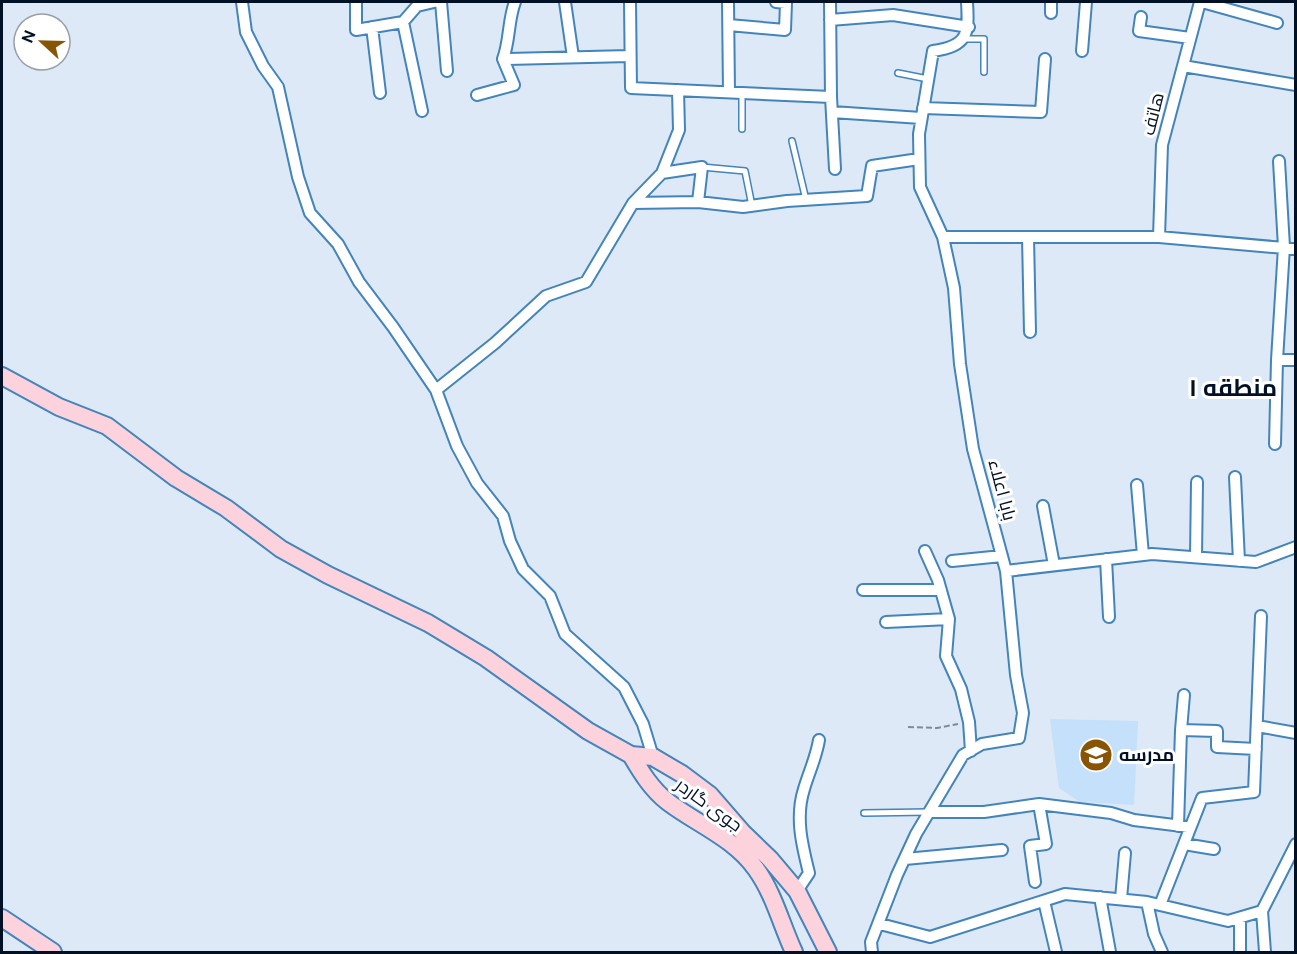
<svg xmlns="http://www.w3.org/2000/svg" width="1297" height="954" viewBox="0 0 1297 954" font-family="'DM Sans',Cairo,sans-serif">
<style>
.built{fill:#c4e0fa}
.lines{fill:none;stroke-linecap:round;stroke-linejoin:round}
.lane-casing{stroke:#4384bb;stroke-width:8}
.street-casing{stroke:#4384bb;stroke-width:14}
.secondary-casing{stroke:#4384bb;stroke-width:20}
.path{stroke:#7d8b9b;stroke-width:2;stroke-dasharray:6 3;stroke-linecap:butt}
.lane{stroke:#fff;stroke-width:5}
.street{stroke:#fff;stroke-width:10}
.secondary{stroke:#fcd2dd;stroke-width:16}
.labels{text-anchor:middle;stroke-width:6;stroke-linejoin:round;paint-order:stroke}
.street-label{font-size:18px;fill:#001025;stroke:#fff}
.poi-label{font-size:18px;font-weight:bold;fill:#001025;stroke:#fff;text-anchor:start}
.district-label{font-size:24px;font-weight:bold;fill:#001025;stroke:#fff}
</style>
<rect width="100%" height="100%" fill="#dde9f6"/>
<path class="built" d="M1050,719l88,2 -4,84 -54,-3 -21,-14z"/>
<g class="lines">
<g class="lane-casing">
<path id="lane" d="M964,39h20v33
M898,73l30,6
M742,93v36
M792,141l14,59
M702,167l43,4 7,35
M864,813l65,-1"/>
</g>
<g class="street-casing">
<path id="street" d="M242,2l4,30 17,34 15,21 20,90 12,36 28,31 21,38 34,45 43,63 21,56 20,37 26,33 7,25 13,28 27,27 15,38 59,53 19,37 10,33
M356,2v28l47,-8 14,-16 17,-4
M441,2l6,69
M515,2c-7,18 -5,38 -12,57l126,-3
M565,2l8,55
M630,2l1,86 200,9
M728,2l1,90
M830,2l1,95 4,72
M1202,2l75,21
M1051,13v-11
M1141,17l-2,14 51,7
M830,20l63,-5 76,12
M403,22l19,89
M729,25l56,5 1,-27 -10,-1
M372,27l8,66
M1082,51l4,-49
M1183,66l113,19
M477,95l37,-10 -11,-26
M923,108l118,4 4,-53
M832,112l89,6
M662,173l40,-6 -4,35
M633,203l65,-1 45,5 44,-6 80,-5 5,-30 47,-7
M943,237h216l137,12
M1028,237l2,95
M1159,237l3,-92 38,-143
M1277,360h19
M436,390l59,-47 51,-47 40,-14 47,-79 29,-30 17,-43 -1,-40
M1275,444l2,-84 7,-113 -5,-86
M1235,477l4,84
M1137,485l6,70
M1043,506l11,59
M925,551l13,29 11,39 -3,37 15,33 8,33 2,29
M1196,557l1,-75
M1106,559l3,58
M952,561l50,-5
M1006,571l146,-17 104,8 40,-15
M863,590h78
M886,622l63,-3
M1257,726l39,7
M1181,730l36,1v16l39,2
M929,812h55l55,-8 72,9 23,7 56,7
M1178,826l3,-96 3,-35
M1184,844l30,5
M905,859l97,-9
M1035,882l-5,-36 16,-2 -7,-40
M797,891l12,-18c-7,-28 -14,-56 -5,-84 5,-17 12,-31 15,-49
M1100,897l10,55
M1121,899l4,-46
M1044,901l12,51
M1147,902l7,32 8,18
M1160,905l42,-107 52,-6 7,-176
M1240,918v34
M880,924l50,13 135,-43 82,8 81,19 34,-10
M872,952l-1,-10 26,-67 19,-41 47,-79 19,-11 37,-6 4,-25 -7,-38 -10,-104 -33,-122 -13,-85 -6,-76 -11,-51 -23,-50 -1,-53 14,-83c35,-5 36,-17 34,-49
M1265,952l-3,-41 34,-67"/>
</g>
<g class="secondary-casing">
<path id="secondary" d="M2,376l57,31 48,19 69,52 50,30 55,41 47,26 100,48 58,35 102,73 43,24 22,2 29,17 28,21 33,38 27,26 27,32 31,61
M631,755c10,17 21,35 37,47 29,22 66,36 88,67 18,25 25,55 38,83
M2,918l51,34"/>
</g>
<path class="path" d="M908,727l29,1 21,-4"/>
<use href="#lane" class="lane"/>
<use href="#street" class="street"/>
<use href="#secondary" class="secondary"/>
</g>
<defs>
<g id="school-disc" transform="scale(1.725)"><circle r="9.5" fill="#8a5405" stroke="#fff"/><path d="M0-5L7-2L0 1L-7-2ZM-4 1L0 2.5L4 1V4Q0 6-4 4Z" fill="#fff"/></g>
</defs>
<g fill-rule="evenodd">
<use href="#school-disc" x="1096" y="755"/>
</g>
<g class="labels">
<g class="street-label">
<text transform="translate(1153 114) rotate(-76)" y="6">هاتف</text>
<text transform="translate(1002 490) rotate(75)" y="6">بابا اعلاء</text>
<text transform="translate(709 805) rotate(36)" y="6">جوی گاردر</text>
</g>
<g class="poi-label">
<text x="1119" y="761">مدرسه</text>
</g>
<g class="district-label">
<text x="1233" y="396">منطقه ۱</text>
</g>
</g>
<rect width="1297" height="954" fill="none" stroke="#001025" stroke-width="6"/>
<g transform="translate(42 42) rotate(292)"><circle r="28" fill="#ffffff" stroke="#999fa8" stroke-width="1.5"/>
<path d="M0-4.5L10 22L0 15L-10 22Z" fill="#8a5405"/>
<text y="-9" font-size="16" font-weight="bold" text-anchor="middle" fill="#001025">N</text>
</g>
</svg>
